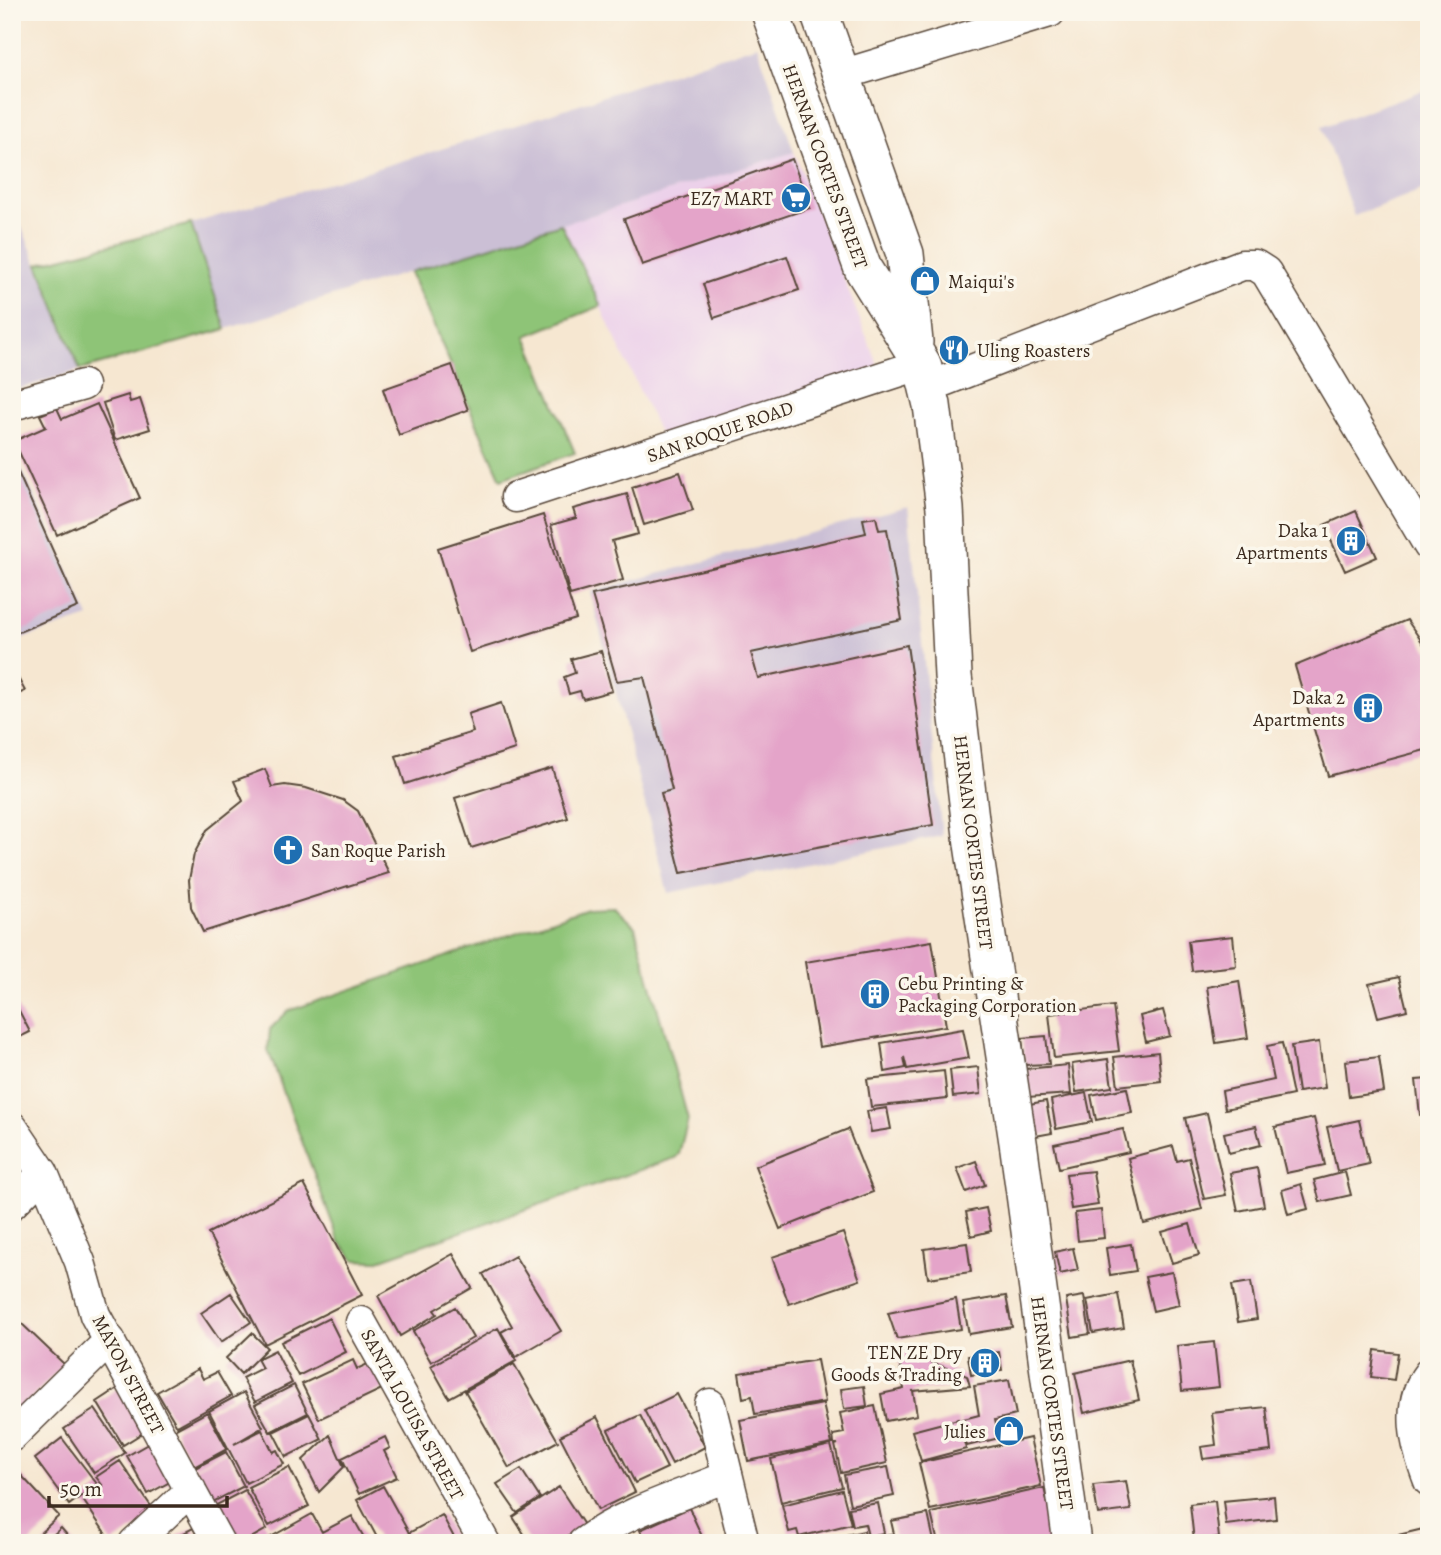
<svg xmlns="http://www.w3.org/2000/svg" width="1441" height="1555" viewBox="0 0 1441 1555" font-family="Alegreya,serif">
<style>
.built{fill:#ecd1ea}
.industrial{fill:#cbbfd5}
.green{fill:#8ec477;stroke:#64774a;stroke-width:2}
.building{fill:#e4a4c9}
.lines{fill:none;stroke-linecap:round;stroke-linejoin:round}
.minor-casing{stroke:#574639;stroke-width:33}
.major-casing{stroke:#574639;stroke-width:40}
.minor{stroke:#fff;stroke-width:30}
.major{stroke:#fff;stroke-width:37}
.labels{text-anchor:middle;stroke-width:7;stroke-linejoin:round;paint-order:stroke}
.street-label{font-size:19px;fill:#3b2a1e;stroke:#fbf7ec}
.poi-label{font-size:19px;fill:#3b2a1e;stroke:#fbf7ec;text-anchor:end}
</style>
<rect width="100%" height="100%" fill="#fbf7ec"/>
<filter id="ink" filterUnits="userSpaceOnUse"><feTurbulence type="fractalNoise" baseFrequency=".0143" numOctaves="2"/><feDisplacementMap in="SourceGraphic" scale="14" xChannelSelector="R" yChannelSelector="G"/><feConvolveMatrix kernelMatrix="1 2 1 2 8 2 1 2 1" color-interpolation-filters="sRGB"/></filter>
<filter id="wash" filterUnits="userSpaceOnUse"><feTurbulence type="fractalNoise" baseFrequency=".00686" numOctaves="4" result="noise"/><feDisplacementMap in="SourceGraphic" scale="28" xChannelSelector="R" yChannelSelector="G"/><feGaussianBlur stdDeviation="1.57" result="paint"/><feColorMatrix in="noise" values="0 0 0 0 0 0 0 0 0 0 0 0 0 0 0 0 0 1.4 0 .05"/><feComposite in="paint" operator="in"/></filter>
<g filter="url(#wash)">
<rect width="100%" height="100%" fill="#f6e7d1"/>
<path class="built" d="M794,152l86,219 -216,72 -102,-219z"/>
<path class="industrial" d="M757,45l37,107 -568,177 -35,-105 277,-83z
M1429,88v99l-75,29 -32,-89z
M12,203l68,167 -68,21z
M12,447l77,170 -77,25z
M908,507l34,329 -274,57 -78,-301z"/>
<path class="green" d="M191,224l35,105 -146,41 -42,-106z
M561,224l40,82 -75,30 49,117 -74,26 -91,-207z
M614,907l21,20 53,192 -9,35 -4,4 -299,103 -21,-1 -16,-19 -71,-191 2,-21 18,-18 300,-103z"/>
<g id="blocks">
<path class="building" d="M792,159l18,49 -168,57 -18,-46z
M787,256l12,34 -85,28 -11,-34z
M452,365l16,45 -69,25 -16,-46z
M128,395l2,7 10,-3 10,30 -35,11 -12,-37z
M97,404l43,94 -83,37 -43,-94 32,-14 -6,-12 17,-7 5,11z
M12,459l66,148 -66,28z
M680,472l13,38 -49,15 -12,-38z
M627,494l11,40 -26,7 11,39 -53,15 -19,-70 25,-7 -3,-9z
M1356,511l21,46 -32,14 -21,-46z
M543,515l33,104 -106,33 -32,-104z
M876,517l3,13 8,-1 15,91 -151,33 7,25 149,-33 26,180 -252,48 -20,-80 11,-3 -28,-113 -27,4 -25,-86 274,-62 -3,-14z
M1407,620l22,32v97l-101,27 -33,-110z
M601,651l11,40 -29,8 -3,-8 -11,3 -5,-17 11,-4 -4,-14z
M12,667l13,24 -13,6z
M501,703l14,46 -110,35 -9,-28 77,-24 -5,-18z
M552,768l16,50 -97,30 -16,-50z
M265,769l7,18 13,-2 21,3 37,12 15,11 31,62 -186,59 -12,-25 -2,-27 5,-26 13,-24 36,-29 -9,-20z
M1233,936l3,30 -44,5 -4,-30z
M932,941l14,85 -127,21 -14,-85z
M1399,977l8,33 -29,7 -9,-33z
M1239,981l9,57 -32,5 -9,-56z
M12,997l18,35 -18,9z
M1113,1006l6,45 -65,7 -5,-44z
M1163,1010l7,26 -24,6 -6,-26z
M963,1029l6,29 -62,11 -3,-12 2,11 -21,4 -4,-29z
M1046,1036l3,28 -24,1 -3,-27z
M1319,1042l6,46 -27,4 -7,-46z
M1282,1043l11,52 -68,14 -3,-18 52,-11 -7,-34z
M1158,1052l3,29 -43,5 -4,-29z
M1379,1057l5,35 -35,5 -4,-36z
M1108,1059l4,28 -36,5 -4,-28z
M1068,1065l3,29 -44,3 -2,-28z
M978,1067l3,27 -28,3 -3,-27z
M944,1071l3,28 -76,8 -4,-28z
M1429,1079v35l-9,1 -4,-35z
M1127,1088l5,25 -36,7 -5,-25z
M1086,1093l6,29 -36,7 -5,-29z
M1046,1101l6,32 -22,4 -6,-32z
M887,1108l4,21 -20,3 -4,-21z
M1207,1113l19,82 -22,4 -19,-81z
M1314,1118l11,47 -39,8 -11,-46z
M1359,1120l10,44 -32,7 -10,-44z
M1256,1126l5,19 -32,8 -5,-20z
M848,1129l25,63 -93,37 -25,-63z
M1123,1129l6,23 -70,16 -5,-24z
M1173,1146l4,15 12,-3 13,51 -58,15 -16,-66z
M976,1161l9,24 -19,7 -9,-24z
M1257,1168l7,38 -26,5 -8,-38z
M1093,1171l5,34 -27,4 -5,-35z
M1345,1172l6,23 -31,7 -6,-22z
M304,1184l58,111 -97,49 -57,-111z
M1301,1184l7,25 -20,5 -6,-24z
M986,1208l5,23 -20,5 -5,-24z
M1101,1210l3,28 -26,3 -3,-28z
M1190,1224l9,31 -27,8 -10,-31z
M843,1233l17,47 -71,24 -17,-47z
M967,1243l4,29 -43,6 -4,-29z
M1131,1244l5,27 -26,4 -4,-27z
M1073,1248l5,22 -18,4 -5,-22z
M453,1254l19,34 -38,22 3,4 -37,22 -22,-40z
M515,1256l46,75 -45,26 -15,-25 11,-6 -29,-52z
M1172,1272l7,33 -26,6 -8,-34z
M1251,1282l6,37 -19,3 -6,-37z
M231,1293l20,29 -30,20 -20,-29z
M1118,1294l6,34 -31,5 -6,-33z
M1006,1296l6,31 -43,7 -6,-31z
M1084,1296l6,38 -18,3 -6,-38z
M956,1299l5,30 -64,10 -9,-26z
M455,1307l18,31 -42,24 -18,-31z
M329,1318l17,34 -48,24 -17,-34z
M21,1323l43,41 -52,54v-87z
M498,1328l18,33 -67,37 -18,-32z
M252,1333l15,15 -26,26 -15,-16z
M1214,1342l5,45 -37,4 -5,-45z
M897,1349l70,27 3,10 -57,5 4,24 -31,6 -5,-27 23,-5z
M275,1350l17,33 -37,19 -13,-24 20,-10 -5,-9z
M1375,1350l23,3 -4,27 -23,-3z
M999,1352l3,18 -31,5 -3,-19z
M353,1360l4,9 15,-7 12,26 -65,31 -17,-35z
M817,1360l8,42 -70,12 -3,-18 -9,2 -4,-25z
M1130,1360l9,40 -55,13 -9,-40z
M514,1364l44,77 -49,27 -44,-77z
M198,1369l5,10 14,-7 14,24 -54,30 -20,-34z
M1009,1380l7,35 -21,5 4,18 -32,8 -7,-26 19,-5 -5,-29z
M126,1383l23,46 -26,16 -26,-43z
M294,1385l14,28 -38,19 -15,-27z
M864,1386l3,20 -23,3 -3,-20z
M244,1392l19,35 -29,17 28,-14 11,22 4,-2 7,14 -38,19 -37,-72z
M677,1394l28,53 -33,17 -28,-54z
M823,1404l9,40 -84,17 -8,-41z
M875,1406l12,57 -46,10 -6,-28 3,-1h-4l-1,-9 11,-2 -4,-20z
M1266,1407l5,44 -68,8 -2,-12 15,-2 -4,-32z
M95,1409l30,44 -31,20 -30,-44z
M207,1412l20,37 -33,18 -20,-37z
M309,1414l13,25 -36,18 -13,-25z
M640,1415l27,53 -32,15 -27,-53z
M597,1417l38,75 -37,18 -38,-74z
M958,1419l8,30 -45,12 -9,-30z
M330,1435l14,32 -25,25 -16,-32z
M385,1437l5,11 -6,3 13,26 -38,17 -17,-36z
M62,1438l35,46 -28,21 -34,-46z
M1030,1438l11,48 -111,24 -11,-47z
M153,1441l22,38 -27,15 -21,-38z
M831,1445l11,42 -61,15 -10,-43z
M226,1452l18,34 -31,16 -18,-34z
M120,1461l37,54 -45,28 -29,-43 20,-14 -7,-9z
M289,1467l20,39 -40,20 -21,-39z
M888,1467l6,29 -44,9 -6,-30z
M521,1469l19,29 -23,15 -20,-29z
M21,1475l38,41 -30,27h-10l-7,-7v-53z
M1126,1481l5,29 -33,4 -5,-29z
M383,1486l26,47 33,-18 15,28h-77l-23,-43z
M559,1487l25,38 -27,18h-27l-17,-26z
M1044,1488l13,55h-119l-7,-30z
M245,1490l22,39 -25,14h-14l-19,-34z
M842,1490l9,34 -52,13 -2,-7 -8,2 -7,-27z
M1274,1496l2,23 -50,6 -3,-24z
M1215,1501l4,37 -25,3 -4,-37z
M878,1503l6,30 -16,3 -3,-12 -12,2 -4,-18z
M689,1508l16,35h-59l-6,-13z
M312,1514l10,18 30,-16 14,25 -106,2z
M928,1514l6,27 -38,2 -5,-22z
M61,1528l13,15h-30z
M193,1528l8,15h-36z
M1423,1529l3,14h-35l-1,-6z
M864,1531l3,12h-53v-1z
M890,1534l2,9h-23l-1,-4z"/>
</g>
</g>
<g filter="url(#ink)">
<use href="#blocks" fill-opacity="0" stroke="#574639" stroke-width="2"/>
<g class="lines">
<g class="minor-casing">
<path id="minor" d="M841,75l209,-63
M928,387l314,-122h13l11,7 163,274
M12,405l71,-20
M516,497l406,-133
M12,1127l31,46 37,89 15,53 124,228
M12,1204l31,-31
M361,1322l124,221
M1429,1373c-25,32 -13,74 0,108
M710,1404l34,139
M12,1436l98,-96
M134,1543l57,-53
M583,1543c42,-31 94,-46 143,-66"/>
</g>
<g class="major-casing">
<path id="major" d="M770,12l93,257 59,95 10,41 13,103 8,168 20,168 46,305 53,394
M819,12l86,242 9,88"/>
</g>
<use href="#minor" class="minor"/>
<use href="#major" class="major"/>
</g>
</g>
<defs>
<g id="supermarket-disc" transform="scale(1.575)"><circle r="9.5" fill="#1f6fb2" stroke="#fbf7ec"/><path d="M-6-5.5h2.5l.6 2H6L4.5 2H-2.5L-4.4-4H-6ZM-1.5 3.2a1.3 1.3 0 1 0 .1 0ZM3 3.2a1.3 1.3 0 1 0 .1 0Z" fill="#fff"/></g>
<g id="shop-disc" transform="scale(1.575)"><circle r="9.5" fill="#1f6fb2" stroke="#fbf7ec"/><path d="M-5-2.5h2.3a2.7 3.5 0 0 1 5.4 0H5L5.5 6h-11ZM-1.5-2.5h3a1.5 2.3 0 0 0-3 0Z" fill="#fff"/></g>
<g id="restaurant-disc" transform="scale(1.575)"><circle r="9.5" fill="#1f6fb2" stroke="#fbf7ec"/><path d="M-5-6h1v4h1v-4h1v4h1v-4h1v5L-1.5 .5V6h-2V.5L-5-1ZM5-6V6H3V1.5H1.5Q1.5-4 5-6Z" fill="#fff"/></g>
<g id="building-disc" transform="scale(1.575)"><circle r="9.5" fill="#1f6fb2" stroke="#fbf7ec"/><path d="M-4-6H4V6H1V3H-1V6H-4ZM-2.5-4.3h1.7v1.8h-1.7ZM.8-4.3h1.7v1.8H.8ZM-2.5-1h1.7V.8h-1.7ZM.8-1h1.7V.8H.8Z" fill="#fff"/></g>
<g id="church-disc" transform="scale(1.575)"><circle r="9.5" fill="#1f6fb2" stroke="#fbf7ec"/><path d="M-1.2-6h2.4v3.5h3.3v2.4h-3.3V6h-2.4V-.1h-3.3v-2.4h3.3Z" fill="#fff"/></g>
</defs>
<g fill-rule="evenodd">
<use href="#supermarket-disc" x="796" y="198"/>
<use href="#shop-disc" x="925" y="281"/>
<use href="#restaurant-disc" x="954" y="350"/>
<use href="#building-disc" x="1351" y="541"/>
<use href="#building-disc" x="1368" y="708"/>
<use href="#church-disc" x="288" y="850"/>
<use href="#building-disc" x="875" y="994"/>
<use href="#building-disc" x="985" y="1363"/>
<use href="#shop-disc" x="1009" y="1431"/>
</g>
<g class="labels">
<g class="street-label">
<text transform="translate(826 166) rotate(70)" y="7">HERNAN CORTES STREET</text>
<text transform="translate(720 431) rotate(-19)" y="7">SAN ROQUE ROAD</text>
<text transform="translate(974 842) rotate(83)" y="7">HERNAN CORTES STREET</text>
<text transform="translate(129 1374) rotate(62)" y="7">MAYON STREET</text>
<text transform="translate(1053 1403) rotate(82)" y="7">HERNAN CORTES STREET</text>
<text transform="translate(413 1414) rotate(61)" y="7">SANTA LOUISA STREET</text>
</g>
<g class="poi-label">
<text x="773" y="205">EZ7 MART</text>
<text x="948" y="288" text-anchor="start">Maiqui's</text>
<text x="977" y="357" text-anchor="start">Uling Roasters</text>
<text x="1328" y="537">Daka 1<tspan x="1328" dy="22">Apartments</tspan></text>
<text x="1345" y="704">Daka 2<tspan x="1345" dy="22">Apartments</tspan></text>
<text x="311" y="857" text-anchor="start">San Roque Parish</text>
<text x="898" y="990" text-anchor="start">Cebu Printing &amp;<tspan x="898" dy="22">Packaging Corporation</tspan></text>
<text x="962" y="1359">TEN ZE Dry<tspan x="962" dy="22">Goods &amp; Trading</tspan></text>
<text x="986" y="1438">Julies</text>
</g>
</g>
<rect width="1441" height="1555" fill="none" stroke="#fbf7ec" stroke-width="42"/>
<path d="M49 1496v10h178v-10" fill="none" stroke="#3b2a1e" stroke-width="3.5"/>
<text x="60" y="1496" font-size="21" fill="#3b2a1e" stroke="#fbf7ec" stroke-width="5" paint-order="stroke">50 m</text>
</svg>
